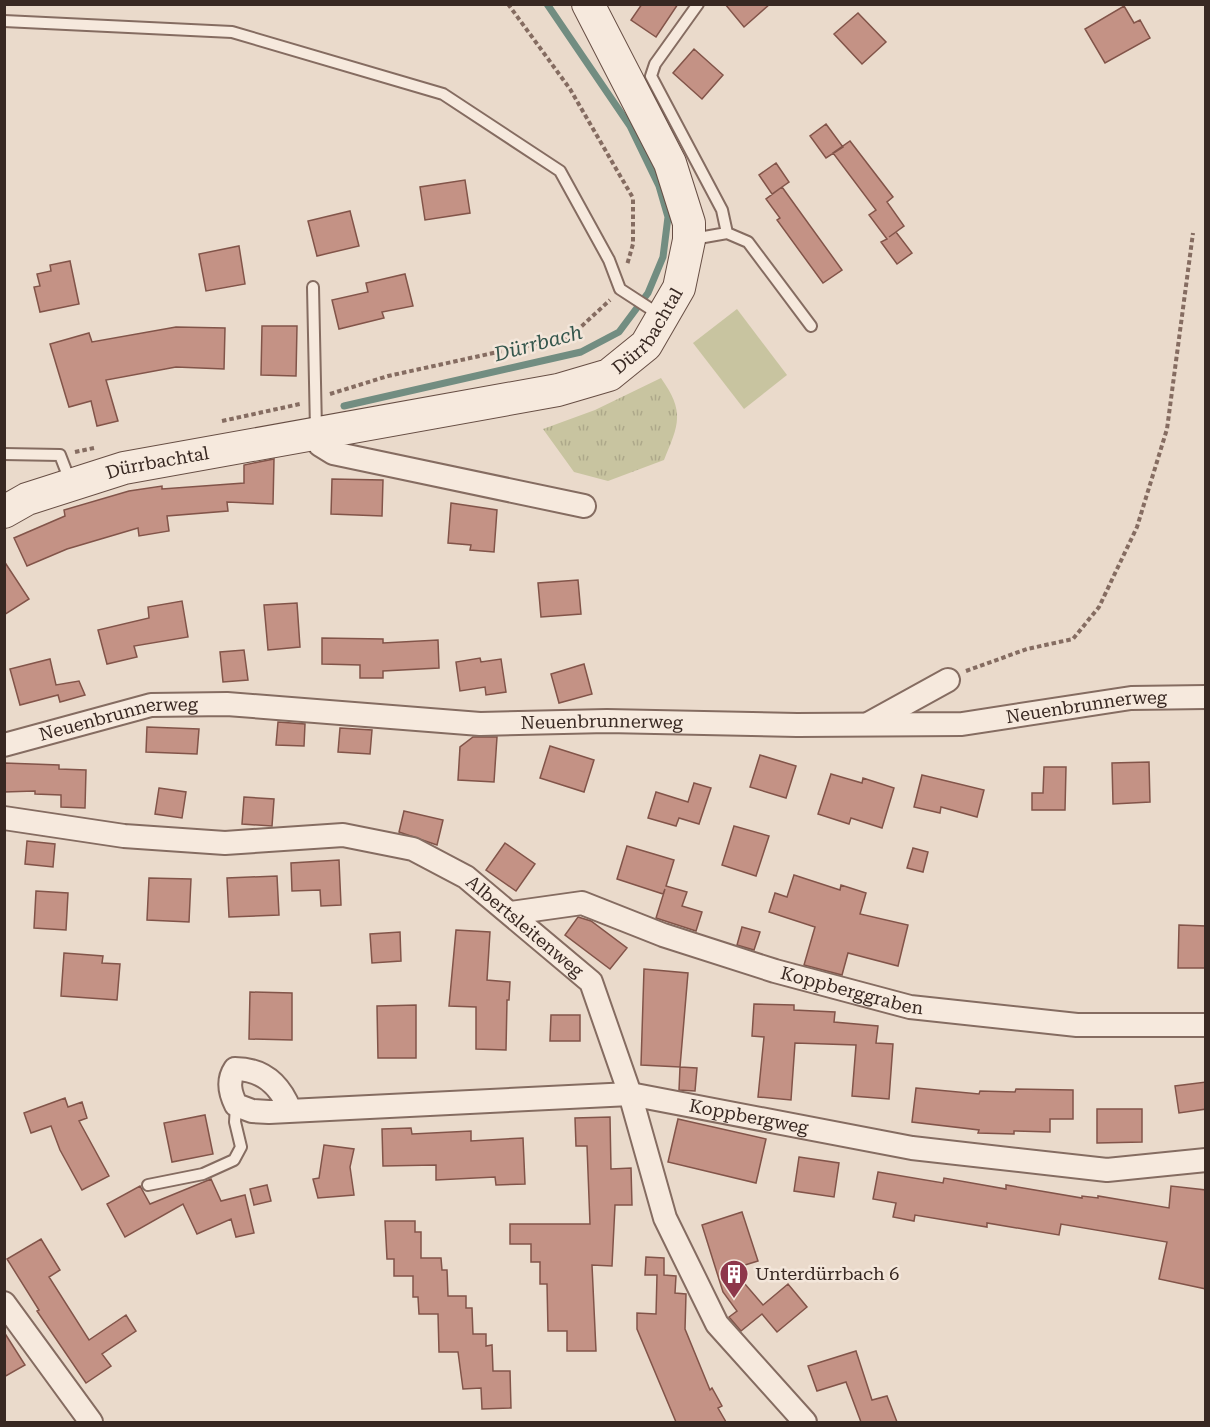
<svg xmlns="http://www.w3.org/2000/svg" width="1210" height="1427" viewBox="0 0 1210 1427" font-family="'Roboto Serif',serif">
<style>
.park{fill:url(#park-tufts)}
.garden{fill:#c8c4a0}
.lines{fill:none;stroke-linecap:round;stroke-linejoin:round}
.stream{stroke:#728d81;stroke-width:7}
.building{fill:#c49285;stroke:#825449;stroke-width:1.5}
.lane-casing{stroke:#856c61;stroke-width:14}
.street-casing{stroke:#856c61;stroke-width:26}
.secondary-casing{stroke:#674e44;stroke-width:34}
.path{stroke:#856c61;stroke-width:4;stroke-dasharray:4.5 3;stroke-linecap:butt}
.lane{stroke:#f6e9dd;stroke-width:10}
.street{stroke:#f6e9dd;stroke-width:22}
.secondary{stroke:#f6e9dd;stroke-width:32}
.labels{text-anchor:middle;stroke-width:5;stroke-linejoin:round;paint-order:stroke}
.street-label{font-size:18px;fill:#382822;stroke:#f3e6da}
.poi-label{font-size:18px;fill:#382822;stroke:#f3e6da;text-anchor:start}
.water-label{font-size:20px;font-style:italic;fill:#34564c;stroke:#f3e6da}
</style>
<defs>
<pattern id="park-tufts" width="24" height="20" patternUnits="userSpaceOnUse" patternTransform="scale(1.5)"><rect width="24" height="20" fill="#c8c4a0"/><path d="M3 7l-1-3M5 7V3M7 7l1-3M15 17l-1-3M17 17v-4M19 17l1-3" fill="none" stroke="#ada88a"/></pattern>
</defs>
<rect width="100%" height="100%" fill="#eadacb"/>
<path class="park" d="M661,378c24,34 18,46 3,82l-56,21 -34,-9 -31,-43 52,-19z"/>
<path class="garden" d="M737,309l50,66 -43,34 -51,-66z"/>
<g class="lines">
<path class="stream" d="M344,406l237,-54 38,-20 29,-39 15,-36 5,-40 -9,-31 -29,-60 -83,-122"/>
</g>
<path class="building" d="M642,4h36l-22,33 -25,-17z
M725,4h45l-26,23z
M1124,6l10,17 6,-3 10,18 -45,25 -20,-34z
M858,13l28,29 -24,22 -28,-30z
M694,49l29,26 -21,24 -29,-26z
M826,124l17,23 -17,11 -16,-22z
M850,141l43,56 -6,5 17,24 -15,11 7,-5 16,21 -15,11 -16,-22 6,-3 -18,-24 7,-5 -43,-57z
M776,163l13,19 -17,12 -13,-19z
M465,180l5,33 -45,7 -5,-33z
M782,187l60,83 -19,13 -46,-63 3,-2 -14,-19z
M350,211l9,35 -42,10 -9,-35z
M239,246l6,38 -39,7 -7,-37z
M70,261l9,43 -39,8 -6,-25 6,-1 -3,-12 14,-3 -1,-6z
M405,274l8,32 -31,6 2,6 -45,11 -7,-29 36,-8 -2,-9z
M262,326h35l-1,50 -35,-1z
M176,327l49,1 -1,41 -48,-2 -70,13 12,41 -21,5 -6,-25 -22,6 -19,-63 39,-11 3,9z
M274,459l-1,45 -46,-2 1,9 -61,5 2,15 -30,5 -1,-8 -71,21 -40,17 -13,-28 51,-22 -1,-6 65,-19 33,-5v3l82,-6v-18z
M332,479l51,1 -1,36 -51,-2z
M451,503l46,7 -3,42 -24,-2 1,-5 -23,-2z
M4,561l25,38 -25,16z
M578,580l3,34 -40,3 -3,-34z
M182,601l6,36 -54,9 3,11 -30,7 -9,-34 51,-12 -1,-11z
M297,603l3,44 -32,3 -4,-45z
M322,638l61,1v4l55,-3 1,28 -56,3v7h-23v-13l-38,-1z
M244,650l4,30 -25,2 -3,-30z
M480,658l1,4 20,-3 5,33 -20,3 -1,-8 -25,4 -4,-29z
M50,659l6,26 23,-4 6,14 -25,7 -2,-7 -38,10 -10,-36z
M584,664l8,30 -33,9 -8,-29z
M278,722l27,2 -1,22 -28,-1z
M147,727l52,2 -2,25 -51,-2z
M340,728l32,2 -2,24 -32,-2z
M473,737h24l-3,45 -36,-2 2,-33z
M550,746l44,14 -10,32 -44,-14z
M760,755l36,11 -10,32 -36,-11z
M1149,762l1,40 -37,2 -1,-41z
M4,763l55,2v4l27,1 -1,38 -24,-1v-12l-26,-1v-3l-31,1z
M1044,767h22l-1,43h-33v-17h11z
M831,774l31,9 1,-5 31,10 -12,40 -31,-10 -2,6 -31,-10z
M922,775l62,15 -7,27 -36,-10 -1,6 -26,-6z
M694,783l17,5 -12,36 -20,-6 -3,8 -28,-8 8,-26 32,10z
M159,788l27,4 -4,26 -27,-4z
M244,797l30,2 -2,27 -30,-2z
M404,811l39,9 -6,25 -38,-13z
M734,826l35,10 -13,40 -34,-11z
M27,841l28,3 -2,23 -28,-3z
M505,843l30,21 -19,27 -30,-21z
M627,846l47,14 -8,26 21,6 -5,14 20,6 -6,19 -40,-13 9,-29 -2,5 -46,-15z
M913,848l15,4 -5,20 -16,-4z
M339,860l2,45 -20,1 -1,-16 -28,1 -1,-28z
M794,875l46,15 1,-5 25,8 -6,21 48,11 -10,41 -50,-13 -6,22 -38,-10 11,-38 -46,-15 6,-19 12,4z
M277,876l2,39 -50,2 -2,-39z
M149,878l42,1 -2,43 -42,-2z
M36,891l32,2 -2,37 -32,-2z
M578,917l13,4 36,27 -17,21 -45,-34z
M1179,925l27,1v42h-28z
M742,927l18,5 -6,18 -17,-5z
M456,930l34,2 -3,48 23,2 -1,18h-2l-1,50 -30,-1v-42l-27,-1z
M400,932l1,29 -29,2 -2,-29z
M64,953l39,3 -1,7 18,1 -3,36 -56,-4z
M644,969l44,4 -8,94 -39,-2z
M250,992l42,1v47l-43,-1z
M754,1004l40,1v5l41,2 -1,10 44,4 -2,17 17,1 -4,55 -37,-3 4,-51 -61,-2 -4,57 -33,-3 6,-60 -12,-1z
M416,1005v53h-38l-1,-52z
M551,1015h29v26h-30z
M680,1067l17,1 -2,23 -16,-1z
M1206,1082v27l-27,4 -4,-27z
M916,1088l63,6 1,-3 35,1 1,-3 57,1v29h-23v13l-36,-1v3l-36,-1 1,-3 -67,-8z
M65,1098l3,9 14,-5 5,16 -8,3 30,55 -27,14 -22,-40 -9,-24 -20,7 -7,-20z
M1097,1109h45v33l-45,1z
M205,1115l8,39 -41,8 -8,-39z
M610,1117l1,52 20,-1 1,37h-17l-3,61 -20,-1 4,86h-29v-20h-19l-1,-47h-7v-22h-9v-18h-21v-20h80l-3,-78h-11l-1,-28z
M678,1119l88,20 -10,44 -88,-21z
M411,1128l1,6 59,-3v10l52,-3 2,46 -29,1 -1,-8 -59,3v-15l-53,1 -1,-37z
M324,1145l30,4 -4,18 4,28 -36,3 -5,-19 6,-1z
M799,1157l40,6 -5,34 -40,-6z
M878,1172l65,11 1,-5 62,11v-4l76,13v-2l16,2v-2l71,12 2,-22 35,4v99l-47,-10 8,-37 -106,-18 -2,11 -72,-12v4l-72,-12 -1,6 -21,-4 3,-14 -23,-4z
M211,1179l10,22 24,-6 9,38 -18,4 -5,-18 -34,15 -14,-30 -58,33 -18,-33 33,-18 10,18z
M267,1185l4,16 -17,4 -4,-16z
M742,1212l16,49 -26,8 31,36 25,-21 19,23 -30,25 -15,-18 -21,17 -12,-14 8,-6 -14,-19 -21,-67z
M385,1221h30v11h6v26h20l1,12h5l1,26h18v12h6l1,26h13v12l6,-1 1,26h17l1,37 -29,1 -1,-21 -18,1 -5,-37h-19l-1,-38h-19l-1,-17h-5v-21h-19v-17h-7z
M41,1239l19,31 -11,7 40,63 37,-25 10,16 -34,23 9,12 -25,17 -49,-72 2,-1 -32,-51z
M646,1257l18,1v17l12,1 -1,17 11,1 -1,35 25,61 2,-2 10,18 -4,2 8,14h-50l-39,-93v-16l19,1 1,-39h-12z
M4,1332l21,33 -21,12z
M856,1351l16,49 15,-4 10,26h-36l-15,-40 -29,9 -9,-25z"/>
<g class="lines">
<g class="lane-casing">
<path id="lane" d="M698,4l-43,60 -4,12 71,134 5,23 21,9 63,84
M4,21l228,11 211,62 117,77 49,89 11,29 40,26
M693,239l34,-6
M313,287l3,143
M4,454l56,1 10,26
M148,1185l55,-11 31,-14 7,-13 -6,-25 1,-17"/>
</g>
<g class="street-casing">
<g id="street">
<path d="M316,432l4,13 13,8 251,53"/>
<path d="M870,723l78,-43"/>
<path id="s1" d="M4,745l147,-40 76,-1 253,20 127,-3 190,4 165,-1 169,-26 75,-1"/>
<path id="s2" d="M4,818l120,18 101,7 118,-8 70,14 53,28 125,105 39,112 35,124 52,106 88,98"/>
<path id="s3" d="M511,913l71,-10 81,32 112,36 135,36 167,18h129"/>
<path id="s4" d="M290,1110c-10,-25 -27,-41 -55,-41 -8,12 -5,24 1,36l16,6 17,1 361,-18 282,54 195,22 99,-10"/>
<path d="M4,1303l87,119"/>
</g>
</g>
<g class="secondary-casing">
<g id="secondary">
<path id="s5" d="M4,512l23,-13 97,-31 434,-78 51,-15 37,-30 33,-57 10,-48v-17l-19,-60 -82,-159"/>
</g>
</g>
<path class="path" d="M508,4l62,85 63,109v46l-6,21
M330,394l58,-18 183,-40 39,-36
M222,421l78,-17
M75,452l19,-4
M966,671l61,-22 46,-10 26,-32 38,-80 30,-98 26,-196"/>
<use href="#lane" class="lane"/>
<use href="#street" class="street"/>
<use href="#secondary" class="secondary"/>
</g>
<defs>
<g id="building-pin" transform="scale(1.5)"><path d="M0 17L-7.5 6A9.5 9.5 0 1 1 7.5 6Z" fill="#8e374b" stroke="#f3e6da"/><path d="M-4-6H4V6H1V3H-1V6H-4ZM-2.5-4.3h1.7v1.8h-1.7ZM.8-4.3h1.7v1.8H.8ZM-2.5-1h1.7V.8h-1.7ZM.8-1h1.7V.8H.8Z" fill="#fff"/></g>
</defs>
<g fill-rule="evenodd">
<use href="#building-pin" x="734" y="1274"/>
</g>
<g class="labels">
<g class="street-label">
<text dy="6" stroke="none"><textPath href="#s5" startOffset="682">Dürrbachtal</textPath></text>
<text dy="6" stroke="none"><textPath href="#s5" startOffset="162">Dürrbachtal</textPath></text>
<text dy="6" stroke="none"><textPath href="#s1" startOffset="1090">Neuenbrunnerweg</textPath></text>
<text dy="6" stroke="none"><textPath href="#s1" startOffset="118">Neuenbrunnerweg</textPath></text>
<text dy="6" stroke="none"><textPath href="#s1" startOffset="604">Neuenbrunnerweg</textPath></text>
<text dy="6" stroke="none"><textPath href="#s2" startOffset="549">Albertsleitenweg</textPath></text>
<text dy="6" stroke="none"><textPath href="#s3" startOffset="356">Koppberggraben</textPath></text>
<text dy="6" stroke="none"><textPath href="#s4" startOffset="628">Koppbergweg</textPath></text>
</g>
<g class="poi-label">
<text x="755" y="1280">Unterdürrbach 6</text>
</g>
<g class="water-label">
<text transform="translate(538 343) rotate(-15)" y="7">Dürrbach</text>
</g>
</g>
<rect width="1210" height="1427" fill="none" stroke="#382822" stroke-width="12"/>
</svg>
